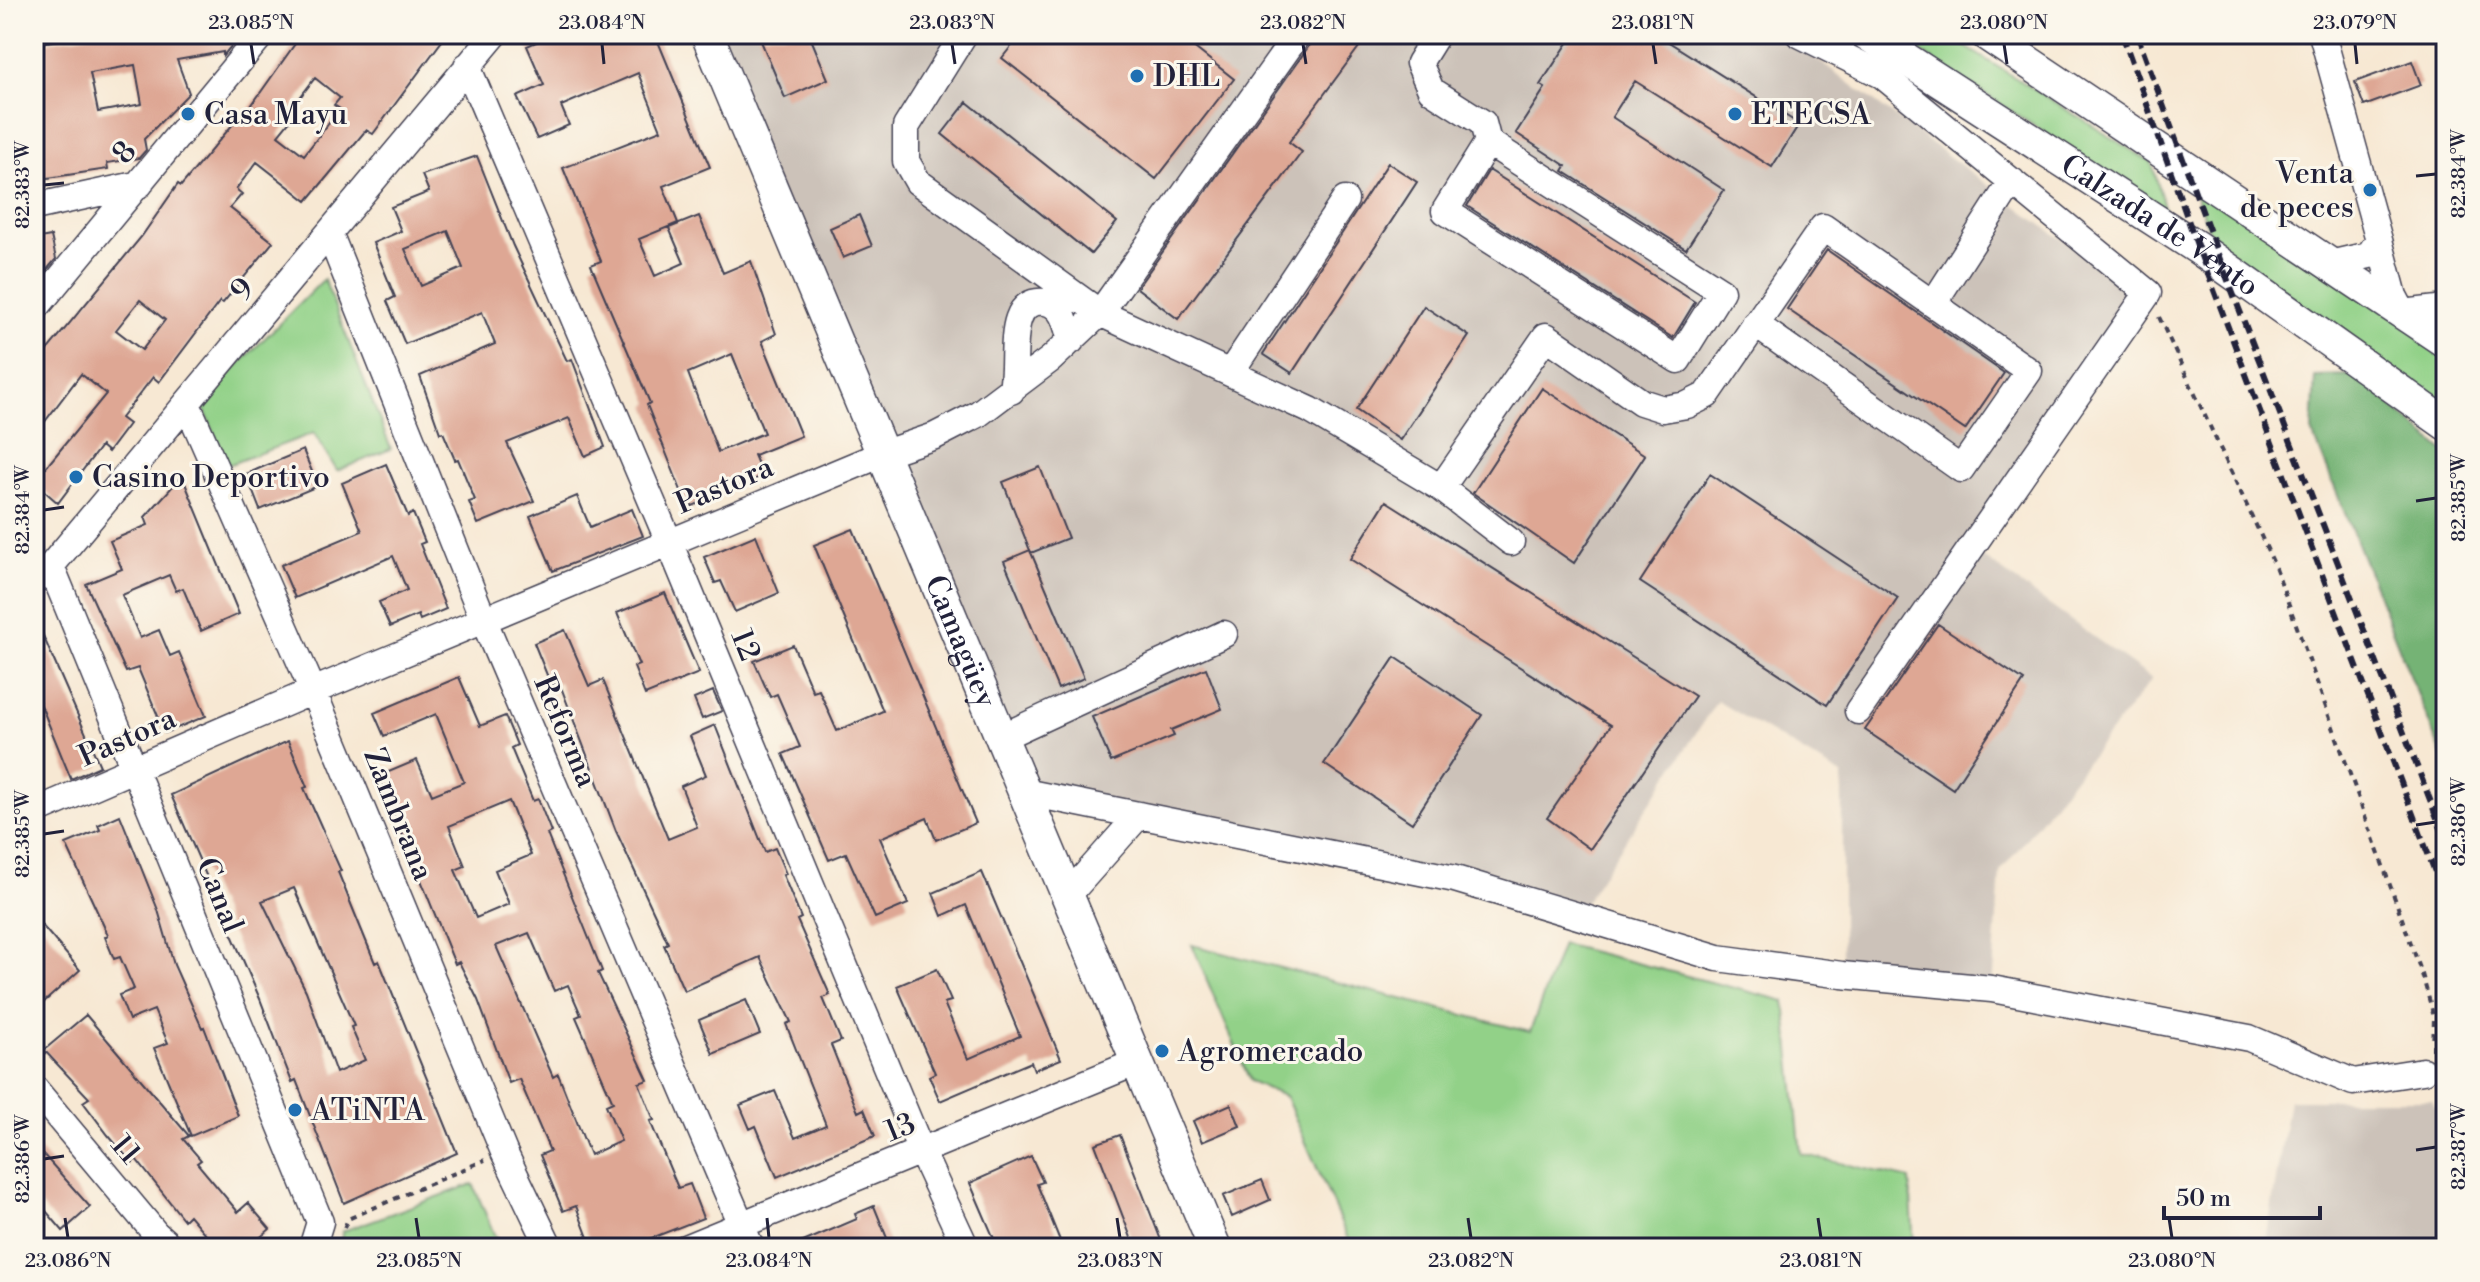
<svg xmlns="http://www.w3.org/2000/svg" width="2480" height="1282" viewBox="0 0 2480 1282" font-family="'Libre Bodoni',serif">
<style>
.industrial{fill:#ccc2b9}
.green{fill:#92d188;stroke:#5a7a62;stroke-width:2}
.forest{fill:#75b374;stroke:#4c6a58;stroke-width:2}
.building{fill:#dea794;fill-rule:evenodd}
.lines{fill:none;stroke-linecap:round;stroke-linejoin:round}
.minor-casing{stroke:#424052;stroke-width:29}
.major-casing{stroke:#424052;stroke-width:35}
.path{stroke:#424052;stroke-width:4;stroke-dasharray:6 6;stroke-linecap:butt}
.minor{stroke:#fff;stroke-width:26}
.major{stroke:#fff;stroke-width:32}
.rail{stroke:#22223b;stroke-width:6;stroke-dasharray:12 6;stroke-linecap:butt}
.ticks{fill:none;stroke:#22223b;stroke-width:3}
.poi-dot{fill:#1f6fb2;stroke:#fbf7ec;stroke-width:3}
.labels{text-anchor:middle;stroke-width:6;stroke-linejoin:round;paint-order:stroke}
.poi-label{font-size:30px;fill:#22223b;stroke:#fbf7ec;text-anchor:start}
.street-label{font-size:30px;fill:#22223b;stroke:#fbf7ec}
.neatline{fill:none;stroke:#22223b;stroke-width:3}
.ticks-label{font-size:20px;text-anchor:middle;fill:#22223b}
</style>
<rect width="100%" height="100%" fill="#fbf7ec"/>
<filter id="ink" filterUnits="userSpaceOnUse"><feTurbulence type="fractalNoise" baseFrequency=".0125" numOctaves="2"/><feDisplacementMap in="SourceGraphic" scale="16" xChannelSelector="R" yChannelSelector="G"/><feConvolveMatrix kernelMatrix="1 2 1 2 8 2 1 2 1" color-interpolation-filters="sRGB"/></filter>
<filter id="wash" filterUnits="userSpaceOnUse"><feTurbulence type="fractalNoise" baseFrequency=".006" numOctaves="4" result="noise"/><feDisplacementMap in="SourceGraphic" scale="32" xChannelSelector="R" yChannelSelector="G"/><feGaussianBlur stdDeviation="1.8" result="paint"/><feColorMatrix in="noise" values="0 0 0 0 0 0 0 0 0 0 0 0 0 0 0 0 0 1.4 0 .05"/><feComposite in="paint" operator="in"/></filter>
<g filter="url(#wash)">
<rect width="100%" height="100%" fill="#f7e8d3"/>
<path class="industrial" d="M707,34h1076l350,258 -167,253 186,134 -152,193 -8,117 -150,-14v-200l-125,-74 -141,215 -552,-124z
M2289,1100h143l14,31v117h-181z"/>
<path class="green" d="M1893,34h52l207,129 13,48z
M2185,166l261,176v82l-224,-159z
M324,279l67,170 -54,22 -23,-38 -86,32 -27,-63z
M1562,944l223,57 16,153 109,25 4,69h-562l-66,-151 -36,-16 -58,-136 338,87z
M473,1184l27,64h-161l4,-17z"/>
<path class="forest" d="M2356,375l90,78v312l-134,-334 3,-55z"/>
<g id="blocks">
<path class="building" d="M96,34h145l-18,22v-4l-46,8 12,33 -45,46 2,11 -7,8 -32,5 1,6 -74,11v-59l9,-2 -9,-51v-24zM135,65l7,39 -44,8 -8,-39z
M302,34h145l-74,100 -7,-4 -59,71 -50,-39 -21,27 6,5 -12,14 43,34 -50,61 -3,-2 -61,81 -6,-5 -32,41 8,6 -21,28 -7,-6 -43,57 -24,-21 72,-88 -25,-20 -47,62v-70l108,-130 36,-52 3,2 63,-75 2,2zM315,78l25,20 -6,7 6,4 -36,46 -26,-20 18,-22 -5,-4zM140,300l25,20 -23,30 -26,-20z
M554,34h101l55,133 -47,19 15,37 -39,16 16,37 29,-13 -15,-35 30,-12 24,57 28,-12 25,73 -14,7 39,95 -47,19 9,21 -75,32 -41,-103 3,-2 -59,-138 10,-4 -38,-93 98,-38 -23,-57 -77,33 8,19 -32,14 -20,-42 27,-12 -17,-39zM732,354l32,79 -46,19 -30,-79z
M758,34h51l19,45 -43,19z
M1021,34h156l57,45 -78,100 -154,-121z
M1314,34h28l17,13 -70,95 13,10 -124,167 -41,-31 174,-245z
M1574,34h82l143,90 -27,43 -137,-86 -23,36 112,73 -38,59 -123,-78 3,-5 -50,-33 29,-45 -5,-3z
M2412,61l9,24 -57,21 -9,-24z
M967,102l150,120 -26,32 -149,-120z
M477,156l36,90 54,115 5,-2 33,88 -20,9 -16,-38 -62,25 27,58 -56,23 -9,-22 6,-2 -17,-41 -3,1 -12,-28 -3,1 -20,-57 75,-32 -13,-32 -77,32 -18,-43 8,-4 -22,-54 28,-12 -10,-24 38,-15 -7,-17zM448,231l15,37 -42,18 -16,-37z
M1388,163l29,19 -125,191 -29,-19z
M1489,170l206,132 -22,36 -206,-132z
M859,215l13,31 -29,12 -13,-30z
M51,236l5,23 -12,14 -10,2v-36z
M1827,250l177,123 -39,57 -178,-121z
M1424,306l45,30 -69,104 -44,-30z
M1542,388l103,67 -71,108 -101,-70z
M303,450l15,36 -58,24 -14,-36z
M386,464l22,52 5,-3 12,29 -5,2 26,65 -26,11 -2,-5 -28,12 -11,-25 28,-12 -14,-34 -98,42 -14,-33 81,-34 -20,-48z
M1040,467l28,71 -37,15 -28,-71z
M1710,474l188,124 -71,107 -187,-123z
M182,476l57,138 -38,17 -18,-43 -7,3 -7,-16 -47,20 18,43 19,-8 11,26 9,-4 27,64 -41,17 -27,-65 -12,4 -40,-88 36,-15 -12,-28 38,-16 -3,-8z
M577,496l13,31 42,-18 11,27 -90,35 -23,-55z
M1386,501l309,195 -105,153 -43,-31 64,-93 -261,-166z
M853,529l123,294 -40,17 -9,-22 -47,20 28,66 -33,14 -29,-65 -17,7 -46,-106 17,-7 -23,-53 -7,3 -16,-36 39,-16 20,47 6,-2 18,41 46,-20 -69,-166z
M756,535l23,58 -44,19 -14,-31 -6,2 -11,-26z
M1030,550l54,128 -26,11 -54,-128z
M665,593l34,80 -54,22 -11,-28 5,-2 -22,-52z
M34,615l66,151 -29,13 -37,-91z
M1938,624l86,57 -71,108 -88,-59z
M565,630l24,56 14,-6 65,159 29,-12 -16,-41 25,-11 -16,-39 25,-11 50,127 10,-4 11,26 -3,1 18,43 -4,2 33,75 -7,3 18,43 -10,4 27,67 6,-3 11,27 -98,41 -21,-51 -6,3 -10,-24 35,-14 20,47 31,-13 -40,-101 5,-2 -31,-65 -76,34 -20,-46 4,-2 -52,-112 -57,-149 -8,3 -17,-42z
M1395,657l87,58 -70,108 -88,-59z
M1206,668l16,41 -51,21 3,6 -63,26 -19,-45z
M459,677l21,49 25,-10 12,29 -6,3 22,53 5,-2 13,33 -4,2 55,137 -4,2 50,107 -9,3 15,37 -4,1 28,67 12,-4 13,34 -77,30h-34l-16,-42 -13,5 -23,-56 10,-4 -31,-72 -10,4 -31,-83 -19,-38 -4,2 -76,-188 38,-16 15,35 32,-13 -28,-68 -52,22 -10,-23zM509,801l22,54 -36,15 14,34 -33,14 -21,-48 10,-4 -16,-40zM529,933l25,58 14,-6 13,30 -5,2 37,85 -7,3 15,36 -31,14 -32,-81 -5,3 -57,-131z
M713,691l9,20 -20,8 -8,-20z
M288,741l19,46 -3,1 37,83 -3,1 17,42 20,49 4,-2 78,192 -113,50 -48,-123 -4,2 -32,-83 -89,-204zM294,888l60,138 -3,1 14,33 -29,13 -30,-82 -44,-90z
M120,815l38,95 16,55 28,63 2,-1 34,89 -47,20 -37,-88 14,-5 -14,-33 -25,10 -10,-25 15,-6 -14,-32 -6,2 -9,-22 3,-2 -42,-91 34,-14 -2,-5z
M982,872l79,187 -27,11 -3,-8 -91,39 -11,-25 6,-3 -38,-87 40,-17 14,32 -7,2 24,56 52,-23 -54,-131 -24,11 -9,-23z
M34,916l46,54 -46,41z
M746,1000l14,34 -47,20 -14,-34z
M86,1015l103,121 -6,3 18,21 -4,3 41,49 10,-9 22,26 -22,19h-31l-28,-33 -5,5 -48,-61 -4,4 -24,-28 -25,-33 6,-4 -45,-48z
M1231,1104l9,22 -38,16 -9,-21z
M1120,1135l44,113h-29l-40,-104z
M34,1144l56,63 -27,24 -29,-34z
M1031,1156l12,26 -6,2 26,64h-65l-28,-65z
M1262,1180l8,20 -38,17 -9,-21z
M874,1206l17,42h-102l68,-29 -2,-5z"/>
</g>
</g>
<g filter="url(#ink)">
<use href="#blocks" fill-opacity="0" stroke="#424052" stroke-width="2"/>
<g class="lines">
<g class="minor-casing">
<path id="minor" d="M964,34l-58,93v34l12,21 182,131 210,97 131,78 70,54
M1437,34l-18,29 12,27 52,33 5,19 233,149 -43,69 -233,-149 43,-69
M1799,34l83,41 266,218 -290,418
M2322,34l57,206 -10,15 -39,9
M467,66l202,476 253,611 44,95
M34,207l106,-23
M330,235l154,386 267,627
M2379,240l15,56 9,17 43,-5
M1933,304l79,-123
M34,310l228,-276
M1230,373l115,-173
M1011,391c9,-25 -9,-94 34,-89 19,3 22,25 26,39
M187,404l126,287 191,461 46,96
M1441,488l105,-152 95,66 22,7 24,-4 20,-10 116,-168 206,144 -68,98 -206,-145
M51,566l269,656 -8,26
M34,581l17,-15 444,-532
M1002,737l222,-103
M1024,792l431,87 263,79 124,17 150,14 257,49 104,44 70,-11
M34,812l279,-121 569,-237 53,-18 43,-22 73,-55 49,-46 198,-279
M1068,895l71,-80
M34,1088l122,146 16,14
M685,1248l452,-186"/>
</g>
<g class="major-casing">
<g id="major">
<path id="s1" d="M707,34l508,1214"/>
<path id="s2" d="M1867,34l331,214 248,176"/>
<path d="M1986,34l460,308"/>
</g>
</g>
<path class="path" d="M2159,317l116,249 147,408 12,43 -1,34
M344,1228l4,-9 137,-59
M339,1241l27,7"/>
<use href="#minor" class="minor"/>
<use href="#major" class="major"/>
<path class="rail" d="M2122,34l76,214 248,653
M2137,34l85,231 224,576"/>
</g>
</g>
<path class="ticks" d="M251,44l3,20M602,44l2,20M952,44l3,20M1303,44l3,20M1653,44l3,20M2004,44l3,20M2355,44l2,20M2416,176l20,-2M44,185l20,-2M2416,501l20,-3M44,510l20,-3M2416,825l20,-3M44,834l20,-3M2416,1150l20,-3M44,1159l20,-3M65,1218l3,20M416,1218l3,20M767,1218l2,20M1117,1218l3,20M1468,1218l3,20M1818,1218l3,20M2169,1218l3,20"/>
<g class="poi-dot">
<circle cx="1137" cy="76" r="8"/>
<circle cx="188" cy="114" r="8"/>
<circle cx="1735" cy="114" r="8"/>
<circle cx="2370" cy="190" r="8"/>
<circle cx="76" cy="477" r="8"/>
<circle cx="1162" cy="1051" r="8"/>
<circle cx="295" cy="1110" r="8"/>
</g>
<g class="labels">
<g class="poi-label">
<text x="1153" y="86">DHL</text>
<text x="204" y="124">Casa Mayu</text>
<text x="1751" y="124">ETECSA</text>
<text x="2354" y="183" text-anchor="end">Venta<tspan x="2354" dy="34">de peces</tspan></text>
<text x="92" y="487">Casino Deportivo</text>
<text x="1178" y="1061">Agromercado</text>
<text x="311" y="1120">ATiNTA</text>
</g>
<g class="street-label">
<text transform="translate(124 152) rotate(-51)" y="10">8</text>
<text dy="10" stroke="none"><textPath href="#s2" startOffset="350">Calzada de Vento</textPath></text>
<text transform="translate(242 289) rotate(-50)" y="10">9</text>
<text transform="translate(724 485) rotate(-23)" y="10">Pastora</text>
<text dy="10" stroke="none"><textPath href="#s1" startOffset="658">Camagüey</textPath></text>
<text transform="translate(746 645) rotate(68)" y="10">12</text>
<text transform="translate(566 731) rotate(67)" y="10">Reforma</text>
<text transform="translate(127 737) rotate(-24)" y="10">Pastora</text>
<text transform="translate(399 814) rotate(68)" y="10">Zambrana</text>
<text transform="translate(220 895) rotate(68)" y="10">Canal</text>
<text transform="translate(900 1127) rotate(-22)" y="10">13</text>
<text transform="translate(126 1149) rotate(50)" y="10">11</text>
</g>
</g>
<rect width="2480" height="1282" fill="none" stroke="#fbf7ec" stroke-width="88"/>
<path d="M2164 1206v12h156v-12" fill="none" stroke="#22223b" stroke-width="4"/>
<text x="2176" y="1206" font-size="24" fill="#22223b" stroke="#fbf7ec" stroke-width="6" paint-order="stroke">50 m</text>
<rect x="44" y="44" width="2392" height="1194" class="neatline"/>
<g class="ticks-label">
<text x="251" y="29">23.085°N</text>
<text x="602" y="29">23.084°N</text>
<text x="952" y="29">23.083°N</text>
<text x="1303" y="29">23.082°N</text>
<text x="1653" y="29">23.081°N</text>
<text x="2004" y="29">23.080°N</text>
<text x="2355" y="29">23.079°N</text>
<text transform="translate(2458 174) rotate(-90)" y="7">82.384°W</text>
<text transform="translate(22 185) rotate(-90)" y="7">82.383°W</text>
<text transform="translate(2458 498) rotate(-90)" y="7">82.385°W</text>
<text transform="translate(22 510) rotate(-90)" y="7">82.384°W</text>
<text transform="translate(2458 822) rotate(-90)" y="7">82.386°W</text>
<text transform="translate(22 834) rotate(-90)" y="7">82.385°W</text>
<text transform="translate(2458 1147) rotate(-90)" y="7">82.387°W</text>
<text transform="translate(22 1159) rotate(-90)" y="7">82.386°W</text>
<text x="68" y="1267">23.086°N</text>
<text x="419" y="1267">23.085°N</text>
<text x="769" y="1267">23.084°N</text>
<text x="1120" y="1267">23.083°N</text>
<text x="1471" y="1267">23.082°N</text>
<text x="1821" y="1267">23.081°N</text>
<text x="2172" y="1267">23.080°N</text>
</g>
</svg>
